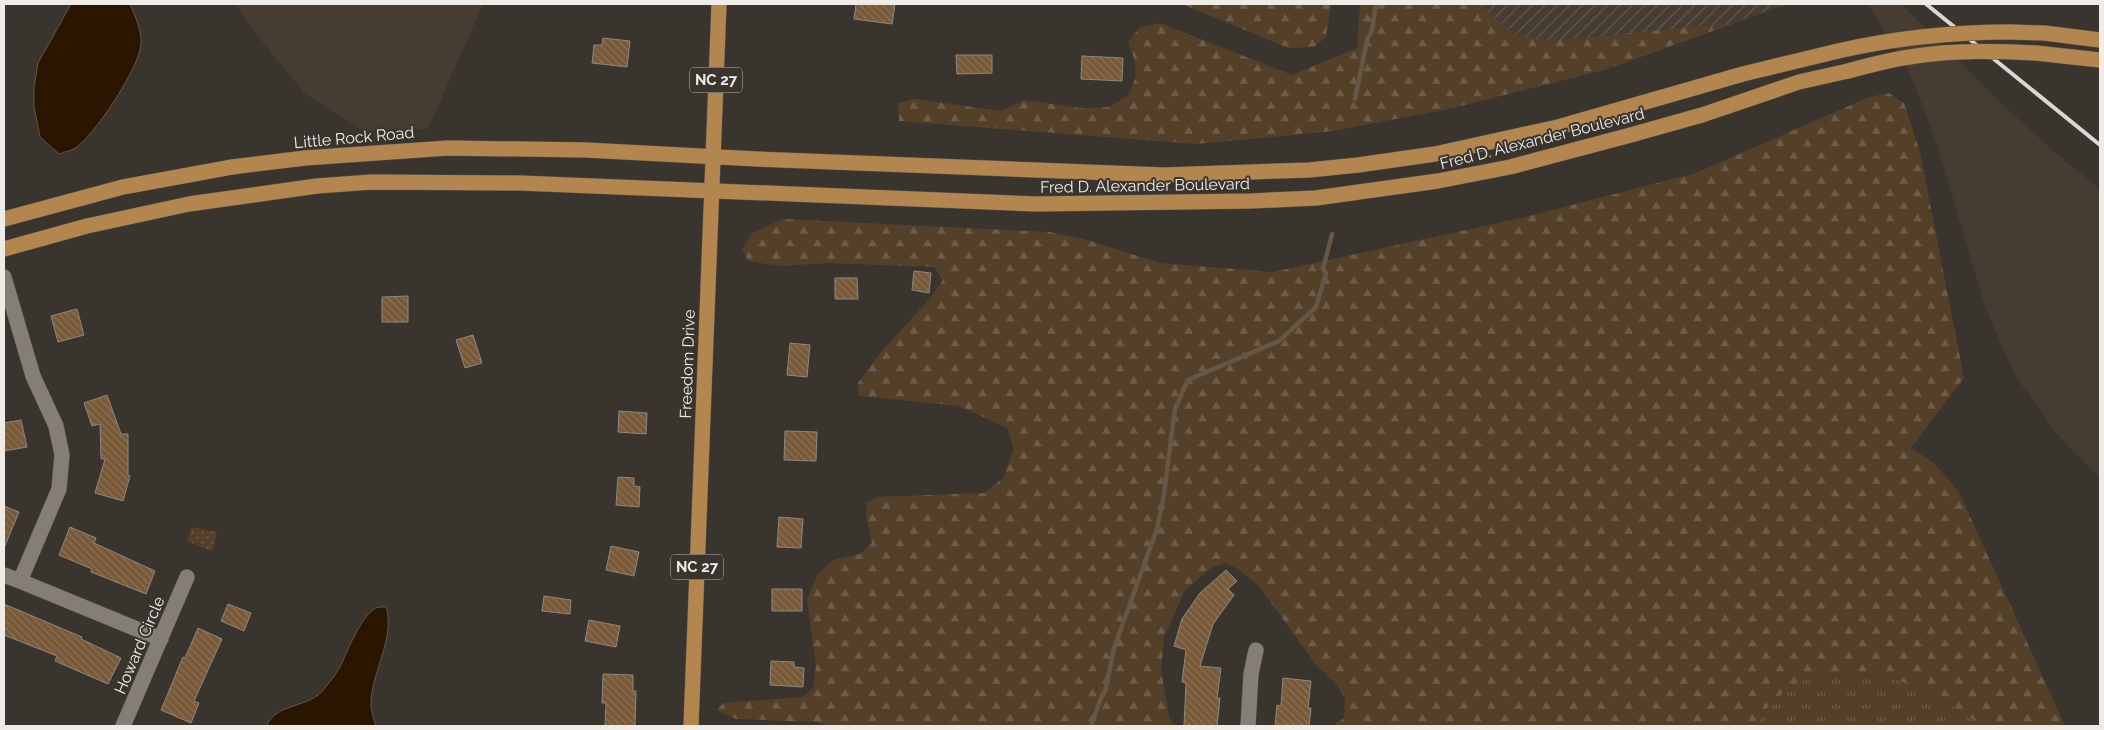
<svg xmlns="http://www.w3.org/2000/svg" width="2104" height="730" viewBox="0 0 2104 730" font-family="Raleway,sans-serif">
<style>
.built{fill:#463c32}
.industrial{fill:url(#industrial-furrows)}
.grass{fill:url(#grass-tufts)}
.forest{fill:url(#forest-firs)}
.park{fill:url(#park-dots)}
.water{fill:#2a1600;stroke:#655646}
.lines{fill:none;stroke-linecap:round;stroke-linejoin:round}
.stream{stroke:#655646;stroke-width:4.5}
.building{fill:url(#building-back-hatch);stroke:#8e8881}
.minor-casing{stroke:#57524d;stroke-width:16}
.major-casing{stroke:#57524d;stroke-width:16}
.minor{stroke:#857e77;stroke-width:15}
.major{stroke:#b4864f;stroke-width:15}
.rail{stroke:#dad6d2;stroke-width:4}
.major-bridge-casing{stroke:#57524d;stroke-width:16;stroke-linecap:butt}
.major-bridge{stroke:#b4864f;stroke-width:15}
.labels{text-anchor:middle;stroke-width:4;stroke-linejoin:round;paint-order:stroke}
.shield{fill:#3a342e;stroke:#b9b5b0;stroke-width:1}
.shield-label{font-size:15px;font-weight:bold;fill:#efece8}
.street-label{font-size:16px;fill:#efece8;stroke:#3a342e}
</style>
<defs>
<pattern id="industrial-furrows" width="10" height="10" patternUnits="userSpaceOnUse" patternTransform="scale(1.25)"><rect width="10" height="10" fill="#463c32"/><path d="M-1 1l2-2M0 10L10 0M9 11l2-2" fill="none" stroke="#615850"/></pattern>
<pattern id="grass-tufts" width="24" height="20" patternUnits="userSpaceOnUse" patternTransform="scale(1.25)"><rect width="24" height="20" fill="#544029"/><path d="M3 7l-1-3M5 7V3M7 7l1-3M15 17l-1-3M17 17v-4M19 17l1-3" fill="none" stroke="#6d5c48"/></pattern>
<pattern id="forest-firs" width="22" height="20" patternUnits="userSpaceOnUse" patternTransform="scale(1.25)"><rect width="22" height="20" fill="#544029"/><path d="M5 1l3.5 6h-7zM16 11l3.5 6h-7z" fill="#6d5c48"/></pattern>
<pattern id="park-dots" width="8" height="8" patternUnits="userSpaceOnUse" patternTransform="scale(1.25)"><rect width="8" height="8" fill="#544029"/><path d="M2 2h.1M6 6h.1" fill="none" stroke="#6d5c48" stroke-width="1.8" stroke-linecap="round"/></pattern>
<pattern id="building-back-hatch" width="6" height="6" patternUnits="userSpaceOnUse" patternTransform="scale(1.25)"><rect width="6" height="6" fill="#785938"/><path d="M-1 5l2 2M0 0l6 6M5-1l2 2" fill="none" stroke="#8c7155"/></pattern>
</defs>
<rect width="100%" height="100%" fill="#3a342e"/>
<path class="built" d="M236,4h247l-55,125 -63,3 -60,-38 -56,-69z
M1868,4h33l103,102 55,50 41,33v289l-44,-45 -41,-58 -29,-65 -50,-169 -25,-65z"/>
<path class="industrial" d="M1430,4h358l-181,65 -154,39 -121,23 -136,13 1,-30 230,-94z"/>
<path class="grass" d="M1846,673l44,4 49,20 44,29h-227l15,-24 30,-21z"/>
<path class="forest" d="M1182,4h149l-5,33 -12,10 -26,1z
M1360,4h117l42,33 41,3 175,-17 -128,46 -154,39 -121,23 -136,13 -297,-23 -1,-18 17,-4 87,12 22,-11 56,8 30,-1 18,-12 8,-18 -2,-19 -6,-16 12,-15 20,-4 132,52 65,-27z
M1889,93l15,10 16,49 44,226 -53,70 23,15 25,29 106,234h-82l-44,-29 -49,-20 -44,-4 -45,8 -30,21 -15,24h-423l11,-8 1,-20 -8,-13 -21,-20 -57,-79 -21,-17 -12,-6 -14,4 -27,23 -21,47 -3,32 8,47 5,10h-340l-18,-4 -80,-3 -19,-9 6,-7 80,-6 10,-9 3,-23 -9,-65 10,-25 16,-15 27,-6 12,-11 -6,-28 1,-12 10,-6 107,-4 20,-16 10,-29 -7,-20 -48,-22 -100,-10 -1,-13 24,-32 51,-56 10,-15 -9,-13 -105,-4 -50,3 -31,-5 -6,-12 10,-16 31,-14 267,13 37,8 73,23 113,9 248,-54 175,-45 173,-76z"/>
<path class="park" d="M192,527l25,5 -4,18 -3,1 -23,-10z"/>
<path class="water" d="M71,4h59c5,12 12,27 11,40 -1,23 -48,94 -67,105 -4,2 -11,3 -15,5l-19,-17 -6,-30v-20l4,-24z
M384,607l3,2c7,34 -17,65 -16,98 1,6 3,13 5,19h-109c7,-23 44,-18 57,-37 6,-7 11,-14 16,-22 7,-15 20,-48 33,-57 3,-3 7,-3 11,-3z"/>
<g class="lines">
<path class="stream" d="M1355,99l12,-59 5,-10 4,-26
M1091,726l11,-31 3,-3 9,-44 43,-119 7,-35 11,-85 13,-29 91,-39 37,-34 10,-34 -3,-4 9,-35"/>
</g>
<path class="building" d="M856,4h39l-3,20 -38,-5z
M603,38l27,3 -3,26 -35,-4 2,-18h8z
M956,55h36v18l-35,1z
M1082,56l41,2 -1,23 -41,-2z
M914,271l17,2 -2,20 -17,-3z
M835,278h22l1,21h-23z
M408,296v26h-26v-25z
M77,309l7,26 -26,7 -7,-26z
M473,335l9,28 -17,5 -9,-28z
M790,343l20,2 -3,32 -20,-2z
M107,395l14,39h7v41l2,1 -7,25 -28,-8 10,-34h-4l-1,-35 -8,2 -8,-23z
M619,411l28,2 -1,21 -28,-2z
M21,420l6,27 -23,4v-28z
M785,431l32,1 -1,29 -32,-1z
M618,477l16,1v8l6,1 -1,20 -23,-2z
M4,506l15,6 -15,36z
M779,517l24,2 -2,29 -24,-1z
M70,527l26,11 -2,5 61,28 -9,23 -55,-22 1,-3 -33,-14z
M611,546l28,6 -5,24 -28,-6z
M1226,570l11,11 -9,8 6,6 -21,29 -13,42 21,2 -4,30h3l-3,28h-33l2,-43 -4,-1 4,-32 -12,-4 8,-27 18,-26z
M772,589h30v22h-30z
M544,596l27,4 -1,14 -28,-3z
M4,604l78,33 -1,2 40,19 -13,26 -53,-23 2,-5 -53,-21z
M228,604l23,9 -7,18 -23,-10z
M589,620l31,6 -4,21 -31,-6z
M198,628l24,11 -28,62 5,2 -8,20 -30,-13 22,-53 2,1z
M771,661l23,1v5l10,1 -1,19 -33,-2z
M603,674l30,1v16h3l-1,35h-30l1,-23h-4z
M1283,678l28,3 -3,27h3l-2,18h-34l2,-21 4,1z"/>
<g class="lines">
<g class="minor-casing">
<path id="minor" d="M4,277l29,99 23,50 6,29 -3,34 -39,92 141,58
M4,575l16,6
M123,726l64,-149
M1248,726l3,-52 5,-24"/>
</g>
<g class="major-casing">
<path id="major" d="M2010,32l34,1 56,7
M2036,53l64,7
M4,219l119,-32 109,-20 73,-9 143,-10 138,2 171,9 407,16 145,-5 49,-5 77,-11 123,-27 185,-53 95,-23
M4,249l83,-23 102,-22 128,-18 55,-4 148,1 517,21 214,-3 65,-3 122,-17 72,-14 117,-31 75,-21 97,-33 49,-11
M691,726l28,-722"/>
</g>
<use href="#minor" class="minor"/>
<use href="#major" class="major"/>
<path class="rail" d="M1926,4l174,141"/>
<g class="major-bridge-casing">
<path id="major-bridge" d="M1838,51c57,-13 114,-19 172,-19
M1848,71c22,-6 45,-12 68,-15 40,-6 80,-5 120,-3"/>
</g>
<use href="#major-bridge" class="major-bridge"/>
</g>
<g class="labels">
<g class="shield">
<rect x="690" y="67.5" width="52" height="25" rx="4"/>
<rect x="671" y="554.5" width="52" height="25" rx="4"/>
</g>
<g class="shield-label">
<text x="716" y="85">NC 27</text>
<text x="697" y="572">NC 27</text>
</g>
<g class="street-label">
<text transform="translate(354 137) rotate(-5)" y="6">Little Rock Road</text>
<text transform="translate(1542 138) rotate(-14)" y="6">Fred D. Alexander Boulevard</text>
<text transform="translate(1145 185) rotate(-1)" y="6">Fred D. Alexander Boulevard</text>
<text transform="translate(687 364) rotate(-88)" y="6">Freedom Drive</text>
<text transform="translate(139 645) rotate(-67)" y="6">Howard Circle</text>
</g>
</g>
<rect width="2104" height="730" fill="none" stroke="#efece8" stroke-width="10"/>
</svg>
